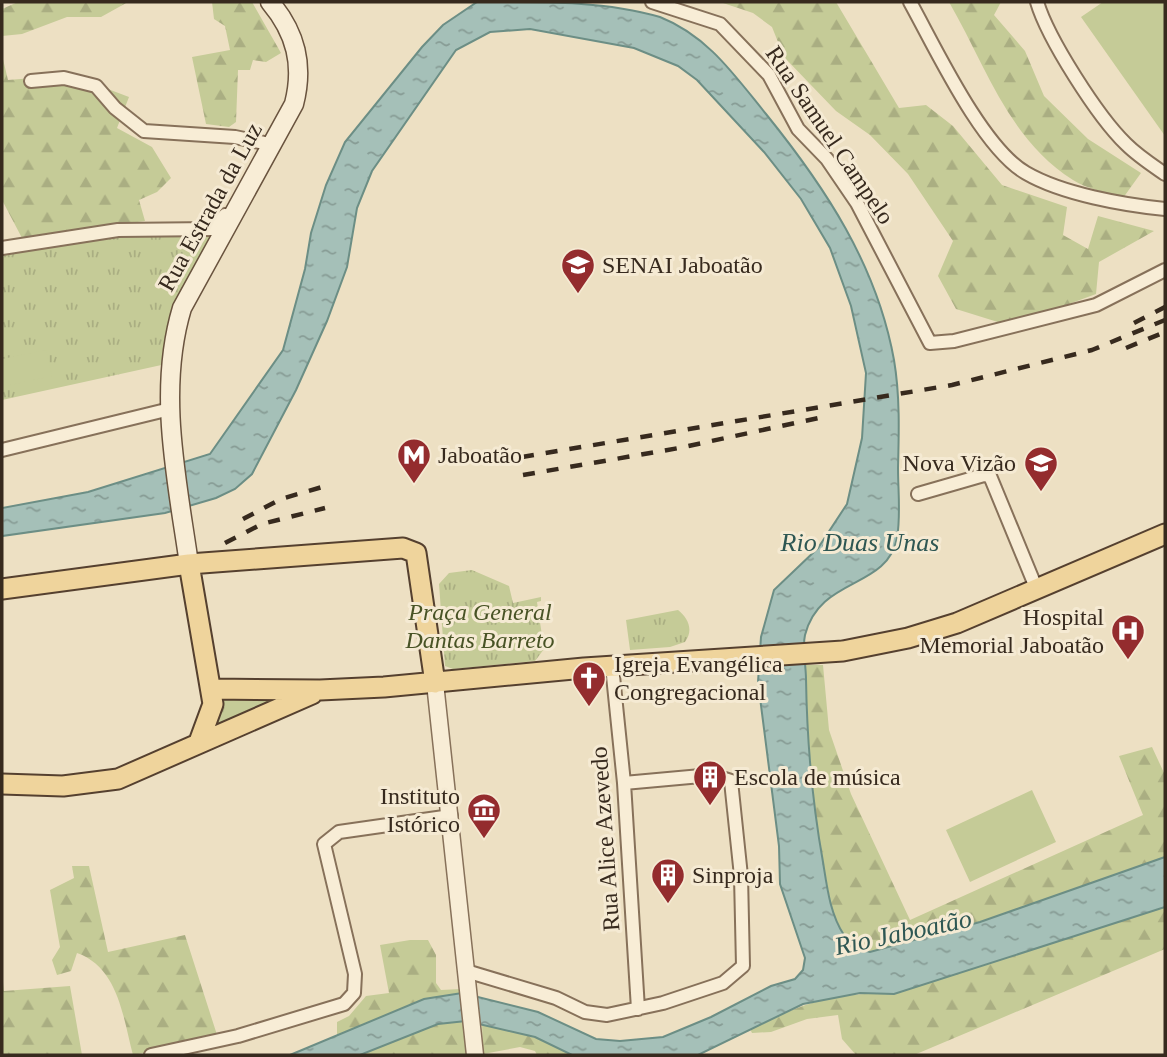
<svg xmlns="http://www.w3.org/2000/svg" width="1167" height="1057" viewBox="0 0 1167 1057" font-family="Georgia,serif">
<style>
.grass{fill:url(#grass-tufts)}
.forest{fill:url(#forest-firs)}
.pitch{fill:#c5cb97}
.water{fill:url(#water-ripples);stroke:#6c8e85;stroke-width:2}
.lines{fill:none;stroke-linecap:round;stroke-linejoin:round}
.minor-casing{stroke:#87715a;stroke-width:16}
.tertiary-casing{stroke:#87715a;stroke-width:19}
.secondary-casing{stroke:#69533e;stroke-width:21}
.primary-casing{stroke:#55402f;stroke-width:23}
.minor{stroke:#f8edd6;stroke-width:12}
.tertiary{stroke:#f8edd6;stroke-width:16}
.secondary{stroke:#f8edd6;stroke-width:18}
.primary{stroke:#efd49c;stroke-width:19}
.rail{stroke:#372a1e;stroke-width:4.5;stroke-dasharray:12 12;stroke-linecap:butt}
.labels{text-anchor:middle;stroke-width:6;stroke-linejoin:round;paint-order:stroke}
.street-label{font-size:24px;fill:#372a1e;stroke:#f5ead3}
.poi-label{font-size:24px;fill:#372a1e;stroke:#f5ead3;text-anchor:start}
.park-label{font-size:24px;font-style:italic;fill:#485325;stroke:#f5ead3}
.water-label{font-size:26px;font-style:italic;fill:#2e5753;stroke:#f5ead3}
</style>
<defs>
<pattern id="grass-tufts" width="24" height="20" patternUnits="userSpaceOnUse" patternTransform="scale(1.75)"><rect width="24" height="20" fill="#c5cb97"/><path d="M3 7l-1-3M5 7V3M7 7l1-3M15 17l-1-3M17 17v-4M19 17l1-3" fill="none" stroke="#aaae82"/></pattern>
<pattern id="forest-firs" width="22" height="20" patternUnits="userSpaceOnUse" patternTransform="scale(1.75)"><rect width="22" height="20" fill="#c5cb97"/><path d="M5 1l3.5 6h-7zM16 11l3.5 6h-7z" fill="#aaae82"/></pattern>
<pattern id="water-ripples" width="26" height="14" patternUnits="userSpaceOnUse" patternTransform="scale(1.75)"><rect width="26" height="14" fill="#a5c0b8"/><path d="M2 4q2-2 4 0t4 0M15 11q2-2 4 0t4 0" fill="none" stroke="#879c95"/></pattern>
</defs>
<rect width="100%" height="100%" fill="#ede0c3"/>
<path class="grass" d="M216,235l-50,129 -164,36v-147l91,-17z
M472,570l37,16 4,17 28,-6v4l-4,1 7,47 -9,12 -82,8 -8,-3 -6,-82 10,-11z
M678,610c10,8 16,20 7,32l-15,5 -40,3 -4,-30z
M296,697l-79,32 4,-29z"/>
<path class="forest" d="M18,2h110l-27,15h-34l-45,17 -20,2v-27z
M212,2h40l29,51 -15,9 -13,-2 -3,10h-12l-2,52 -7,5 -23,-3 -14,-67 38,-7 -5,-24 -11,-7z
M720,2h116l63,106 27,-3 27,21 49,59 65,22 -4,28 25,14 10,-33 56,15 -55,31 -3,32 -57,21 -38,8 -45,-14 -18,-33 15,-35 -45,-67 -38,-39 -34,-24 -52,-54 -12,-30 -19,-14z
M949,2h52l-7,13 31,36 19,45 44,43 53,34 -18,25c-16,-6 -37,-9 -50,-18 -65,-41 -88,-116 -124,-178z
M2,55l6,25 63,-5 58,22 -12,31 35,19 19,31 -14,14 -18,8 6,21 -123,17 -20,-38z
M806,665h17l6,65 22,64 59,126 233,-105 -24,-59 33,-9 13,28v82l-185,65 -111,30c-11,-3 -19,-7 -26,-17 -12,-20 -14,-44 -19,-67 -12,-67 -17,-134 -18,-203z
M72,866h17l19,86 77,-17 33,103 -85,17c-10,-37 -14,-87 -56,-102l-6,18 -14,4 -5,-15 8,-13 -10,-57 24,-12z
M1165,907v42l-251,106h-58l-14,-16 -4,-24 -31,4 -36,13 -19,1 -2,-4c54,-26 83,-37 144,-35z
M410,940h18l8,15v28l5,7 20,-1 1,4 -38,6 -87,38v-15l12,-6 17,-20 23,-3 -9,-48z
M2,973l2,18 66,-5 12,69h-80z
M466,1021l4,34h-110l78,-31z
M482,1023l64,18 26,14h-35l-2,-4 -15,-4 -37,7z"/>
<path class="pitch" d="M1103,2h62v134l-84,-119z
M46,350l6,26 -46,10 -4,-27z
M1032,790l24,52 -86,40 -24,-52z"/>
<path class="water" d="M477,2c60,0 126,-2 183,15 48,19 75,59 106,97 59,73 111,151 128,246 6,35 5,72 4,108 0,22 3,48 -1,70 -10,52 -77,38 -92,97 -3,13 1,30 1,44 1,62 6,122 17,183 4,25 7,52 21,73 6,10 15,14 26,17l110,-30 185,-65v50l-271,87 -34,-1 -57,11 -105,51h-126l-37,-18 -69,-16 -28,3 -78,31h-70l134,-56 38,-6 76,19 58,27 24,2 43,-4 48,-20 60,-31 24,-7 8,-9 2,-12 -25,-74 -1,-38 -21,-164 3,-45 13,-47 44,-42 29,-44 15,-66 4,-65 -15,-67 -21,-58 -29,-49 -37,-47 -67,-72 -19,-14 -44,-18 -104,-19 -40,3 -34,18 -84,121 -15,37 -10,59 -20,54 -31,69 -44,84 -17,15 -19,9 -51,15 -163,23v-28l86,-16 122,-38 73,-104 22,-81 6,-36 15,-48 19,-43 77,-95 21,-22z"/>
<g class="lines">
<g class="minor-casing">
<path id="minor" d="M652,2l68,22 49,51 29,54 29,30 30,44 73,140 24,-2 142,-36 69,-35
M910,2c25,45 72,146 116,171 36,21 98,32 139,36
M1037,2c11,37 61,115 89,142 12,12 26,21 39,30
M31,81l33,-3 32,8 19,22 29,23 91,6 39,8
M2,248l116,-18 95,-1 12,-14
M2,450l168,-41
M918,494l66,-19 6,1 47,114
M612,666l12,117 14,226
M466,971l90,27 29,14 22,3 56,-12 60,-20 20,-17 -2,-90 -10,-95 -19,-6 -88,8
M151,1055l87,-19 106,-32 10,-11 1,-19 -31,-130 15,-12 112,-16"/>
</g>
<g class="tertiary-casing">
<path id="tertiary" d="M435,683l40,372"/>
</g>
<g class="secondary-casing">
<path id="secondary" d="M189,564c-12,-84 -32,-173 -7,-256l112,-204c10,-39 2,-71 -24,-102"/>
</g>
<g class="primary-casing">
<path id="primary" d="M189,564l24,140 -14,38
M2,589l187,-25 214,-16 13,5 19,130
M212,689l108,1 64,-3 200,-19 259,-17 65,-13 49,-15 208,-89
M2,784l61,2 55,-7 194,-85"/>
</g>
<use href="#minor" class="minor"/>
<use href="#tertiary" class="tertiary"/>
<use href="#secondary" class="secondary"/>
<use href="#primary" class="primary"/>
<path class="rail" d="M1134,323l31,-16
M1126,348l39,-16
M522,457l430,-72 140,-35 73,-30
M523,475l156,-27 144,-31
M243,519l38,-20 41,-12
M225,543l37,-19 63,-16"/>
</g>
<defs>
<g id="university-pin" transform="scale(1.75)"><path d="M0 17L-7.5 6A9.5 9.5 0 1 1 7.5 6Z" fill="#942c2e" stroke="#f5ead3"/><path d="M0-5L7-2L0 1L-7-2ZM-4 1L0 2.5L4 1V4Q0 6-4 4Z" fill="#fff"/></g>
<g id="metro-pin" transform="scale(1.75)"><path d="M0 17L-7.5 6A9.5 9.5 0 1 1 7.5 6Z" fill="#942c2e" stroke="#f5ead3"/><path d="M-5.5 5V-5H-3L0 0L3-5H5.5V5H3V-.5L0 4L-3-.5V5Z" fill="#fff"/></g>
<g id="school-pin" transform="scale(1.75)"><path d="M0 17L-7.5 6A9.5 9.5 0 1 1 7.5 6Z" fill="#942c2e" stroke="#f5ead3"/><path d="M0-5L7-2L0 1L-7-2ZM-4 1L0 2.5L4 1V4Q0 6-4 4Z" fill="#fff"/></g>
<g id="hospital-pin" transform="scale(1.75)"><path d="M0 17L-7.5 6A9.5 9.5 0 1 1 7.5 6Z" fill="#942c2e" stroke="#f5ead3"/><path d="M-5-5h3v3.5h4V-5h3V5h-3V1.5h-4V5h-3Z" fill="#fff"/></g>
<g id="church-pin" transform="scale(1.75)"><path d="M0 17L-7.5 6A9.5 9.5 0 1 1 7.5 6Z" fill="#942c2e" stroke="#f5ead3"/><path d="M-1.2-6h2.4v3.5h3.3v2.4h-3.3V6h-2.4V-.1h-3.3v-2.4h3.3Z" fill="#fff"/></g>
<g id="building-pin" transform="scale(1.75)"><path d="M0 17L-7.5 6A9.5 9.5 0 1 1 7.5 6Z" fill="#942c2e" stroke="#f5ead3"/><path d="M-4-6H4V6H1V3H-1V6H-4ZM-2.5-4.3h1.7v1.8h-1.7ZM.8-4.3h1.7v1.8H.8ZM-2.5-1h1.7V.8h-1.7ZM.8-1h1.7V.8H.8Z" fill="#fff"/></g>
<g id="museum-pin" transform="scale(1.75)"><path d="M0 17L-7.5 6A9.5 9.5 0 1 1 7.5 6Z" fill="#942c2e" stroke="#f5ead3"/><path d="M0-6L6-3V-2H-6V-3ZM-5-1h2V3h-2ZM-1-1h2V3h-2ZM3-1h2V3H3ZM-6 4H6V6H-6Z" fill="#fff"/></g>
</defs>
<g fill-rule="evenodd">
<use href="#university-pin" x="578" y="265"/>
<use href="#metro-pin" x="414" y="455"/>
<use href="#school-pin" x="1041" y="463"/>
<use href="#hospital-pin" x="1128" y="631"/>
<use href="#church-pin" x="589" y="678"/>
<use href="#building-pin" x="710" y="777"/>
<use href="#museum-pin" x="484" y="810"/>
<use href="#building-pin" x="668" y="875"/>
</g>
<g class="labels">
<g class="street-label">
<text transform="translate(830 135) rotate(56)" y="8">Rua Samuel Campelo</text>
<text transform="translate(210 207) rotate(-61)" y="8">Rua Estrada da Luz</text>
<text transform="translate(605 839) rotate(-94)" y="8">Rua Alice Azevedo</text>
</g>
<g class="poi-label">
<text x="602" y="273">SENAI Jaboatão</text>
<text x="438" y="463">Jaboatão</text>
<text x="1016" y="471" text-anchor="end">Nova Vizão</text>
<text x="1104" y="625" text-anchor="end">Hospital<tspan x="1104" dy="28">Memorial Jaboatão</tspan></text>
<text x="614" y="672">Igreja Evangélica<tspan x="614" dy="28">Congregacional</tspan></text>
<text x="734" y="785">Escola de música</text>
<text x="460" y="804" text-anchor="end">Instituto<tspan x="460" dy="28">Istórico</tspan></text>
<text x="692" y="883">Sinproja</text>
</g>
<g class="park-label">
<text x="480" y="620">Praça General<tspan x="480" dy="28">Dantas Barreto</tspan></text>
</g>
<g class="water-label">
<text x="860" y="551">Rio Duas Unas</text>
<text transform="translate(903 932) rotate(-12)" y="9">Rio Jaboatão</text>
</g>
</g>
<rect width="1167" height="1057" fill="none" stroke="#372a1e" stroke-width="7"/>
</svg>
